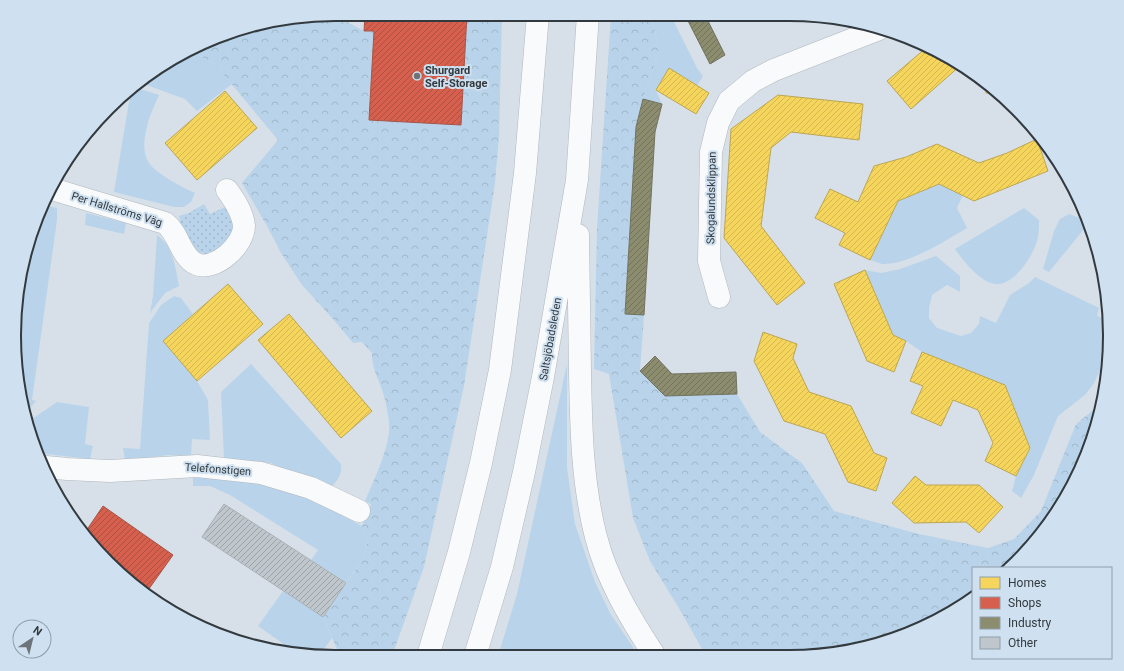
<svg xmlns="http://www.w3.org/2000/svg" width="1124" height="671" viewBox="0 0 1124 671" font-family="Roboto,sans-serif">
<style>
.green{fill:#b9d4ea}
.forest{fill:url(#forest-crowns)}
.garden{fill:url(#garden-dots)}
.homes{fill:url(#homes-hatch);stroke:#bca653}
.shops{fill:url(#shops-hatch);stroke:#a55549}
.industry{fill:url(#industry-hatch);stroke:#717360}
.building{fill:url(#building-hatch);stroke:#a9b1b7}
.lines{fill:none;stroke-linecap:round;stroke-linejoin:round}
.minor-casing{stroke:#b0b7bd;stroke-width:23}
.motorway-casing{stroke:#b0b7bd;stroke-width:23}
.minor{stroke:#f9fafc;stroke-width:22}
.motorway{stroke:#f9fafc;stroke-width:22}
.poi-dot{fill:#6c747a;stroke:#cfe1f0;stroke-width:1.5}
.labels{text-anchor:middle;stroke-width:4;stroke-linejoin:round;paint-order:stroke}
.poi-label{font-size:11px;font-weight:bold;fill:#333a3f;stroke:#cfe1f0;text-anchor:start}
.street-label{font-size:11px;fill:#333a3f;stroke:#cfe1f0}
.rim{fill:none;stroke:#333a3f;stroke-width:2}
</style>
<defs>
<pattern id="forest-crowns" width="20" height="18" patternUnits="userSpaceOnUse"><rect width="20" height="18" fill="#b9d4ea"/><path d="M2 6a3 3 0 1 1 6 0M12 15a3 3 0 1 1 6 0" fill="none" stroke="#a0b7ca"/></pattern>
<pattern id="garden-dots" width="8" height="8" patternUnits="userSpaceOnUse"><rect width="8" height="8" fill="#b9d4ea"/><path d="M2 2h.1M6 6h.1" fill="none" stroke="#a0b7ca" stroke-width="1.8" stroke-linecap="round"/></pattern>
<pattern id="homes-hatch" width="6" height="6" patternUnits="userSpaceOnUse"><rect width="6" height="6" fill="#f6d55c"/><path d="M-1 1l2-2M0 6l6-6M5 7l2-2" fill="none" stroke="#d3b851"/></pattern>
<pattern id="shops-hatch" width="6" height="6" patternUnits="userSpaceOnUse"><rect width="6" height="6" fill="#d6604d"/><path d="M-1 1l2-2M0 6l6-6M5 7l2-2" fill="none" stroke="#ae5041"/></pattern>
<pattern id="industry-hatch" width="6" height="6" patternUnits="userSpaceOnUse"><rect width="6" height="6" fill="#8c8c6e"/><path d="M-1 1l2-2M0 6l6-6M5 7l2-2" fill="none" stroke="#73735c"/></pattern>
<pattern id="building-hatch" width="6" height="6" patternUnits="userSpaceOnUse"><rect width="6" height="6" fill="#bfc7cd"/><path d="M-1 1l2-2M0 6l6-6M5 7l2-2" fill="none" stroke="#9ca3a8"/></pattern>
</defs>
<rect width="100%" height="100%" fill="#d7e0e8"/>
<path class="green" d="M651,14h19l27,54 6,8 -6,10 -41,4 6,14 -19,-5 16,-48z
M192,52l22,11 18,21 -35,27 -12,-12 -47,-17z
M134,87l25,8c-4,10 -10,21 -12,32 -3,11 -5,26 2,36 9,12 33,24 46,30l-4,9 -7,5h-10l-60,-15 17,-102z
M939,184l24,11 -6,13 10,20c-22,13 -59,37 -85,36 -4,-1 -8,-3 -12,-4l28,-59z
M48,206l9,2v12l-25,180 4,1 -5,6 -5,2 -12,-73 16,-99 13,-29z
M1024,208l15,12c0,5 0,11 -1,16 -2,16 -21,46 -39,48 -16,2 -36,-23 -44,-35z
M86,213l40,10 -2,11 -39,-9z
M1069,214l19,7 1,2 -40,49 -6,-3 11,-38 6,-12z
M157,235c17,12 18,32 22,51l-14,7 -15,20 3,-17z
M936,256l24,20v16l-13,-7 -15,10 -3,13v10l8,10 24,8 10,-3 8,-9 1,-8 16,7 14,-28 19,-12 6,-6 64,31 -2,8 12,5 1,15 -2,17 -14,30 -9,12 -27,21 -24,59 -13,23 -9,-7 4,-15 14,-28 -25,-63 -83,-33 -16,-11 -13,-6 -28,-65 16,3 19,-4z
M174,296l7,2 12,16 -30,27 34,40 11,19 2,40 -18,-1 -1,17 -23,-1 -38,5 -5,-1 -2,-11 17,1 9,-126 12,-18z
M251,364l90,100c1,12 -4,17 -12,25l-58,-26 -47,-5 -3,-66z
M567,364v104l8,56 20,58 15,31 29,43h-141l19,-62z
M57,402l32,5 -4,37 8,2 -3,13 -52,-6 -7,-14 -3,-21 7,-1z
M193,478h19l29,2 52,11 29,13 40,22 6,15 -5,18 -17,24 -35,-23 7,-10 -88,-55 -20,-9h-17z
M283,591l40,26 9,21 -13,18 -23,-3 -38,-27z"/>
<path class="forest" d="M333,14l31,17h10l-5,89 92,5 6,-111h35l-3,123 -4,46 -31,203 -40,181 -32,89h-52l-17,-39 40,-58 5,-18 -6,-15 9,-22 -6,-3c8,-18 23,-51 24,-70 1,-9 -2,-22 -4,-31 -3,-16 -14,-30 -13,-47l-10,-11 -9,1 -20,-24 -31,-34 -21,-32 -14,-27 -25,-43 36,-43 -64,-77 -22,-11 40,-21z
M611,14h40l8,37 -16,48 -7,28 -11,187 19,1 -4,56 25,24 72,-1 23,38 42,31 32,48 85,23 69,14 26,-9 27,-28 35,-87 27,-22 -18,57 -29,55 -40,49 -7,5h-36v28l-24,18 -57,26 -82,16h-104l-26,-46 -30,-49 -17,-43 -24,-144 -15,-5 3,-140z"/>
<path class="garden" d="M204,204l6,10 15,-7 8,9 3,13 -9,16 -20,10 -12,-4 -13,-21 -3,-14 10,-3z"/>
<path class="homes" d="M926,48l35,17 -50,44 -24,-28z
M669,68l40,25 -13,21 -40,-24z
M986,84l12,10 -12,-1z
M225,91l32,37 -60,52 -32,-37z
M778,95l85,9 -4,36 -68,-8 -20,16 -10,78 44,57 -28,22 -53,-67 7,-109z
M1037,139l11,32 -74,30 -35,-17 -41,17 -28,59 -31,-15 6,-12 -30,-15 15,-29 28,13 16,-36 32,-9 31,-13 42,19 28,-10z
M865,270l28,65 13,6 -12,31 -27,-11 -33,-77z
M228,284l35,40 -66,57 -34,-40z
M289,314l83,97 -31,27 -83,-98z
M763,332l34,12 -4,14 16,34 42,14 23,47 13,5 -11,33 -28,-9 -23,-48 -41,-13 -30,-60z
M922,352l83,33 25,63 -14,28 -31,-15 8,-18 -15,-33 -25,-10 -12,26 -30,-13 12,-27 -13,-5z
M915,476l11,9h53l24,22 -24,26 -13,-11 -52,1 -22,-20z"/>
<path class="shops" d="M365,14h102l-6,111 -92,-5 5,-89h-10z
M103,506l70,49 -27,38 -62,-59z"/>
<path class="industry" d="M685,15h20l20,40 -15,9z
M643,99l19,5 -7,28 -11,183 -19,-1 11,-187z
M655,356l17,18 64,-2 1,22 -72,2 -25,-25z"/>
<path class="building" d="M224,504l122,79 -23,34 -121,-80z"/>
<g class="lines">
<g class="minor-casing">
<path id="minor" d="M52,189l113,34c14,10 15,33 31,41 19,8 48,-19 48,-38 -1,-13 -9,-25 -17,-36
M719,297l-10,-36 2,-109 7,-29 11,-22 24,-20 21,-11 105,-41
M46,467l21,2 43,2 87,-5 64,7 50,15 48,23"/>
</g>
<g class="motorway-casing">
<path id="motorway" d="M578,235c1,46 1,91 2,137 1,55 2,111 16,165 11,43 35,83 59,119
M428,656l31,-104 22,-89 19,-93 25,-197 13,-159
M475,656l27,-89 22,-95 19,-95 34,-197 11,-166"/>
</g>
<use href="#minor" class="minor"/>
<use href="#motorway" class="motorway"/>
</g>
<circle class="poi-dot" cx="417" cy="76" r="4"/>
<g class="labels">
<g class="poi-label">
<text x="425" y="74">Shurgard<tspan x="425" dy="13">Self-Storage</tspan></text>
</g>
<g class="street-label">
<text transform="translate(711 198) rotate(-89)" y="4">Skogalundsklippan</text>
<text transform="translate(117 209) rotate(17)" y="4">Per Hallströms Väg</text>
<text transform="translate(550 339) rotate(-80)" y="4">Saltsjöbadsleden</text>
<text transform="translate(218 469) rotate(4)" y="4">Telefonstigen</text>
</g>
</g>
<path d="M0 0H1124V671H0ZM335 21H789A314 314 0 0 1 1103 335V336A314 314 0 0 1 789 650H335A314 314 0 0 1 21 336V335A314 314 0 0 1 335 21Z" fill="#cfe1f0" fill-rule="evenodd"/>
<path class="rim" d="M335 21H789A314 314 0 0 1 1103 335V336A314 314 0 0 1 789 650H335A314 314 0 0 1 21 336V335A314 314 0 0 1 335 21Z"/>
<rect x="972" y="567" width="140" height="92" fill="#cfe1f0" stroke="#919ea9"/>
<rect x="980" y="577" width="20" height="12" fill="#f6d55c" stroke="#919ea9"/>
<text x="1008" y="587" font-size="12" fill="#333a3f">Homes</text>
<rect x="980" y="597" width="20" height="12" fill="#d6604d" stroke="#919ea9"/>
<text x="1008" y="607" font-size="12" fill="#333a3f">Shops</text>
<rect x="980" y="617" width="20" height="12" fill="#8c8c6e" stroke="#919ea9"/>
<text x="1008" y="627" font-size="12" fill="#333a3f">Industry</text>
<rect x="980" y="637" width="20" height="12" fill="#bfc7cd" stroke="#919ea9"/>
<text x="1008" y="647" font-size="12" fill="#333a3f">Other</text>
<g transform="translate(32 639) rotate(35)"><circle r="19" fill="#cfe1f0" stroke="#919ea9"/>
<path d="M0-3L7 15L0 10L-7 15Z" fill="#6c747a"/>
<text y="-6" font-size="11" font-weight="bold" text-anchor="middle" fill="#333a3f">N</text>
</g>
</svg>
